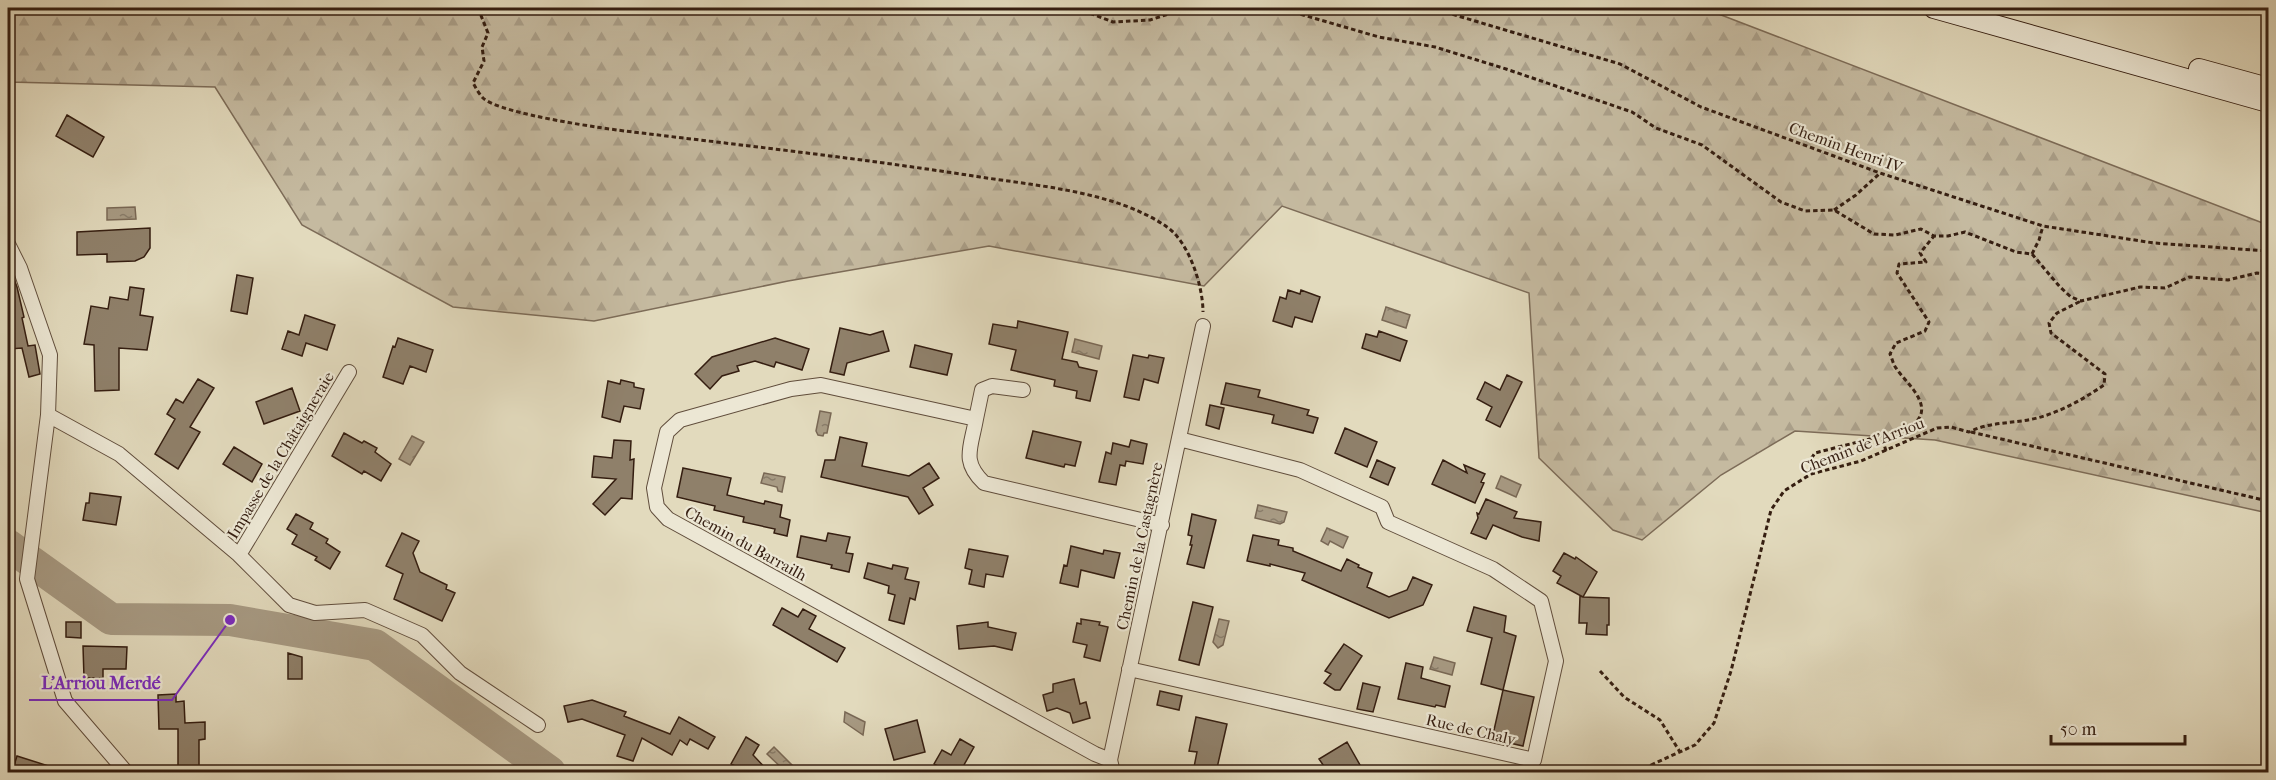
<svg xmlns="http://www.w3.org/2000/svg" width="2276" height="780" viewBox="0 0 2276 780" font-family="'IM FELL French Canon',serif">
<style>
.forest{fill:url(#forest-firs);stroke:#7d6c58;stroke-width:1.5}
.water{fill:url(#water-ripples);stroke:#796855;stroke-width:1.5}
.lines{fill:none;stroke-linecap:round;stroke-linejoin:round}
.river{stroke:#a79a83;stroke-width:32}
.building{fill:#8f806a;stroke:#351e11;stroke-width:1.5}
.minor-casing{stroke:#604d3c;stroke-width:16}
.secondary-casing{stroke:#351e11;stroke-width:22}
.path{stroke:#351e11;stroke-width:3;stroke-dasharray:4.5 3;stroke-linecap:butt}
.minor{stroke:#ece7d4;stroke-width:14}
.secondary{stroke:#ece7d4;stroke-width:20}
.labels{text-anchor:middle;stroke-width:4.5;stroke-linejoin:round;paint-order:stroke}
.street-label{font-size:16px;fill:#351e11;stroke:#ece7d4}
.leader{fill:none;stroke:#7b2cbf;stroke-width:2}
.callout-dot{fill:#7b2cbf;stroke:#ece7d4;stroke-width:2}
.callout-label{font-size:18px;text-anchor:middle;font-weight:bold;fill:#7b2cbf;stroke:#ece7d4;stroke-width:4.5;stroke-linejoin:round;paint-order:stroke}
</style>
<defs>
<pattern id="forest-firs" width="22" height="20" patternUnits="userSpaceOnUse" patternTransform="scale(1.5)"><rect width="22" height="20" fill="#c5baa0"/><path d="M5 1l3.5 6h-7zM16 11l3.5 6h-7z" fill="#aa9f89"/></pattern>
<pattern id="water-ripples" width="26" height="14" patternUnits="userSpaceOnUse" patternTransform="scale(1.5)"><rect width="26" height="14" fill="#a79a83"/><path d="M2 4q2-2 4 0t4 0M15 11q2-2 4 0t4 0" fill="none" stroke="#897d6a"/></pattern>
</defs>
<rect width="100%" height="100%" fill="#e2dabd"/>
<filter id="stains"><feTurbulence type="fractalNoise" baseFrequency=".00333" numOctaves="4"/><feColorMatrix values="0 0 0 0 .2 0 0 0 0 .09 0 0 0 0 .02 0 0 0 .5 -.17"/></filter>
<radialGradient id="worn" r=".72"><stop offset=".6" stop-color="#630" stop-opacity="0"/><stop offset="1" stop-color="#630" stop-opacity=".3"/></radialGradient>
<path class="forest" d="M8,8h1695l565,217v288l-333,-73 -140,-9 -74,44 -79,65 -29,-10 -74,-72 -10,-165 -247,-87 -78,80 -215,-40 -201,35 -194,40 -141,-14 -151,-82 -87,-138 -207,-5z"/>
<path class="water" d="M135,207l1,12 -29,1v-12z
M1386,307l24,8 -4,13 -24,-8z
M1075,339l27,7 -3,13 -27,-7z
M820,411l11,2 -4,20h-3l-1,3 -5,-1 -2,-4z
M412,436l12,6 -14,23 -11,-6z
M764,473l21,4 -3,15 -4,-1 -1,-4 -16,-4z
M1501,476l20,9 -5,12 -20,-9z
M1258,505l29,7 -3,10 -4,2 -25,-6z
M1327,528l21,9 -5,11 -13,-7 -2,4 -7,-4z
M1219,619l10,2 -6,24 -5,3 -5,-6z
M1434,657l21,6 -3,12 -22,-6z
M845,712l20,10 -2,13 -19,-13z
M774,747l19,19 -7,6 -19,-18z"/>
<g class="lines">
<path class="river" d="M8,545l103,74 119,1 145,25 175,127"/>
</g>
<path class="building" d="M67,115l37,22 -11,20 -37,-21z
M150,228v20l-6,9 -9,4 -28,1v-8l-30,1v-23z
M8,271h3l6,16 7,30 -2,1 6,28 7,-1 5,29 -11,3 -7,-29 -13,1z
M237,275l16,3 -6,36 -16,-3z
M130,287l14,2 -4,26 13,2 -6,33 -28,-2v42l-24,1 -1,-46 -10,-1 7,-38 17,3 2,-12 18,3z
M1288,290l12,4 1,-4 19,7 -8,25 -17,-5 -3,10 -19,-6 7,-24 6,2z
M305,315l30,10 -8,25 -21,-7 -4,13 -20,-7 6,-18 11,4z
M1018,321l50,11 -6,27 15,3 2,5 18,4 -7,30 -14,-3 1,-7 -23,-5 1,-6 -44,-10 5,-20 -27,-6 4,-20 24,4z
M840,328l30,7 13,-4 6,20 -42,12 -3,12 -14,-3z
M1379,331l28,10 -7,20 -38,-13 4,-14 11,3z
M398,338l35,12 -7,22 -16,-6 -7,18 -20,-7 10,-31 2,1z
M775,338l34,11 -7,21 -26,-8 -2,5 -19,-6 -18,5 2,5 -17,5 -12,13 -15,-15 17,-17z
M915,345l37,9 -5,21 -37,-8z
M1133,355l15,3 1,-3 15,3 -6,25 -14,-4 -5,21 -15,-3z
M1507,375l15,7 -22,45 -14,-7 6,-13 -15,-8 8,-17 15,8z
M198,379l16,9 -24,39 10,5 -22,37 -23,-15 20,-35 -8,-5 9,-15 7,4z
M621,380l13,3v4l10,2 -4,20 -16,-3 -4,16 -18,-5 6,-36 12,3z
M1226,383l34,7 -2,7 51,13 -2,5 11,3 -5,15 -41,-10 2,-8 -53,-11z
M292,388l8,23 -36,13 -8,-22z
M1210,405l14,3 -5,21 -13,-4z
M1345,428l32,14 -10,25 -32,-14z
M1033,431l48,11 -6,24 -10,-2 -1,3 -38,-9z
M344,433l18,10 2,-2 13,7 -2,4 16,12 -10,17 -17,-10 -2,3 -30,-18z
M840,437l27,6 -5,23 47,10 20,-13 10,15 -16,10 10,17 -14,9 -11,-17 -87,-20 4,-17h10z
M614,440l17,1 -1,19 4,-1 -2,40 -11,-1 -16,17 -12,-11 23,-25 -24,-2 2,-21 18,2z
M1131,440l16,4 -4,20 -17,-3 -1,5 -5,-1 -4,20 -17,-3 7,-30 5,2 2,-11 16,4z
M234,447l28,17 -10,18 -29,-18z
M1377,460l18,8 -7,17 -18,-8z
M1443,460l24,13 -3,-8 21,9 -4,8 3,1 -9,20 -43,-19z
M683,468l48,10 -4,17 37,9 1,-3 17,4 -2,12 10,3 -3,16 -13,-3 1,-4 -32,-7 1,-5 -30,-7 1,-4 -38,-9z
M90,493l31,4 -5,28 -33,-5 3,-17h3z
M1486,499l31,13 -3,6 27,4 -2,19 -17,-4 -29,-12 -7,14 -15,-6 7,-15 -1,-5 2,1z
M296,514l17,9 -3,6 18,10 -2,4 14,9 -10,17 -15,-9 2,-3 -25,-13 5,-9 -10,-6z
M1192,514l24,6 -12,48 -17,-4 5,-19h-2l2,-9 -4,-1z
M402,533l17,8 -6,12 7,19 27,13 -1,4 9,4 -13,28 -48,-22 9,-25 -17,-8z
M828,533l22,4 -4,16 7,1 -4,18 -18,-4 1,-3 -35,-8 4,-21 25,5z
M1253,535l26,5 -1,5 15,3v3l48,20 6,-12 12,6 -1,2 14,6 -5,14 22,10 18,-7 6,-13 19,8 -9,20 -34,13 -87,-38 3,-7 -35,-9v2l-23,-5z
M1071,546l32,8 1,-4 16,3 -6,25 -33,-8 -3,17 -18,-4 4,-18 3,1z
M969,549l39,7 -5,21 -17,-3 -2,13 -15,-3 3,-14 -7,-2z
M1564,553l11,6 1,-2 21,15 -14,25 26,1v27h-2v10l-21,-1 1,-11h-8l1,-27 3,1 -26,-14 4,-7 -8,-5z
M868,563l24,6 1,-4 15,3 -3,11 14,3 -4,18 -5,-2 -6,26 -15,-4 6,-25 -7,-2 1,-7 -25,-8z
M1193,602l20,5 -14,58 -20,-5z
M1474,607l32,9 -2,16 12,4 -13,54 -22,-6 11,-46 -25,-7z
M782,608l16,9 5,-8 13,7 -7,13 36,19 -8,14 -64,-37z
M1081,619l19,3 -1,3 9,2 -8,34 -16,-4 3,-12 -14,-3 4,-19 4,1z
M66,622h15v16l-15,-1z
M988,622v5l28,6 -4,17 -18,-4 -35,3 -2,-23z
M1344,644l18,12 -22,34h-5l-11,-7 7,-9 -6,-3z
M83,646l44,1 -1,22h-23v9h-19z
M288,653l14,4v22h-14z
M1406,663l17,4 -2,11 29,8 -5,21 -9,-2 -1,2 -37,-8z
M1074,679l6,25 6,-2 4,16 -17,5 -3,-10 -13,-5 -10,3 -4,-16 10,-3v-8z
M1363,683l17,4 -7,25 -16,-3z
M1503,690l31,7 -11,49 -31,-7z
M1160,691l22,5 -3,14 -22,-5z
M176,694v8l8,-1 1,22 20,-1v17l-6,1v32h-21v-43h-19l-1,-34z
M592,700l34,12 -2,4 46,18 9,-17 36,20 -7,12 -18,-10 -3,6 -7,-5 -8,15 -30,-17 -9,23 -16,-5 8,-21 -43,-16 -14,3 -4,-16z
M1196,717l31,7 -10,44 -23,-1 3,-15 -8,-1z
M917,720l8,32 -31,8 -9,-31z
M746,737l13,8 -6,10 16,17h-22l-16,-8z
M960,739l14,8 -14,25h-11l-15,-8 8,-14 9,5z
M1347,742l17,30h-36l-9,-13z
M17,756l41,13v3h-46z"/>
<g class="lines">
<g class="minor-casing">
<path id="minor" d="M8,244l12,24 30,87 -2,60 -21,164 38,122 61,71
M48,415l71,39 120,101 110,-183
M976,419l6,-29 10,-4 31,4
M239,555l50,50 26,8 50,-3 57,25 38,38 78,52
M1129,669l405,91 22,-99 -15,-60 -48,-32 -105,-47 -6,-15 -82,-37 -121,-31
M1110,760l-15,-6 -427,-235 -11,-12 -3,-19 13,-56 13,-12 111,-31 30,-4 155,34c-5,29 -15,42 8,64l178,42
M1113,772l-3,-12 93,-434"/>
</g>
<g class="secondary-casing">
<path id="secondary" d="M1934,8l334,94
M2199,69l69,19"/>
</g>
<path class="path" d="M478,8l10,25 -6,14 2,14 -11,22c3,5 6,11 10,15 17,16 123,31 150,34 116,14 232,27 347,45 59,9 137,15 187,50 22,15 36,59 36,85
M1076,8l37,14 37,-2 37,-12
M1279,8l100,29 56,10 71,22 126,43 24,16 46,17 79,57 24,9 29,-1 40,24 21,1 26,-6 13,7h14l17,-4 51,20 16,2 28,33 11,10 10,4 59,-14 25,1 24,-11 39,3 29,-7 11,1
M1431,8l189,56 81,43 179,66 163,53 111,17 114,8
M1834,210l22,-15 23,-21
M2032,254l7,-14 4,-14
M1971,432l297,69
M1886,451l-3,-10 2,-6c9,-6 24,-7 31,-13 18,-18 -12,-41 -20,-54 -3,-4 -4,-10 -6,-14l6,-11 29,-12 4,-9 -32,-49 2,-9 27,-2 -6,-9 14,-17
M1811,473v-14l4,-6 70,-18
M1600,671l24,26 36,23 20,32
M1648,772l3,-7 44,-20 19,-22 17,-52 40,-161 13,-19 27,-17 50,-13 76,-33 14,-1 18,5c22,-11 45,-8 68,-14 24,-6 48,-20 67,-33l1,-11 -54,-41 -2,-10 8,-10 24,-12"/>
<use href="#minor" class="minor"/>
<use href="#secondary" class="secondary"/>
</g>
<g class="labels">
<g class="street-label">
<text transform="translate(1846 147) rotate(20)" y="6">Chemin Henri IV</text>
<text transform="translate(1862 445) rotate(-21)" y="6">Chemin de l'Arriou</text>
<text transform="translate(280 455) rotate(-59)" y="6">Impasse de la Châtaigneraie</text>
<text transform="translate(746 543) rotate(29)" y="6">Chemin du Barrailh</text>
<text transform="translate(1139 546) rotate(-78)" y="6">Chemin de la Castagnère</text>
<text transform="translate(1471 729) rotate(13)" y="6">Rue de Chaly</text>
</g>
</g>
<path class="leader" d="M230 620L172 700H29"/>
<circle class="callout-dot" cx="230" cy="620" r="6"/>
<g class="callout-label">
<text x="101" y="689">L'Arriou Merdé</text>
</g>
<rect width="2276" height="780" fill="none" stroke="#e2dabd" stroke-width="30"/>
<rect x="9" y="9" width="2258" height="762" fill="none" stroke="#351e11" stroke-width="3"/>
<rect x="15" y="15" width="2246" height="750" fill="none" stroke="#351e11" stroke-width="1.5"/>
<path d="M2051 735v9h134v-9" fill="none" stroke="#351e11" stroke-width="3"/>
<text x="2060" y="735" font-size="18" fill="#351e11" stroke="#ece7d4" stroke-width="4.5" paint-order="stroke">50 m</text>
<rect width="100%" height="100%" filter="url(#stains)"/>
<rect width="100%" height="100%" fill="url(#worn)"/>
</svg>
